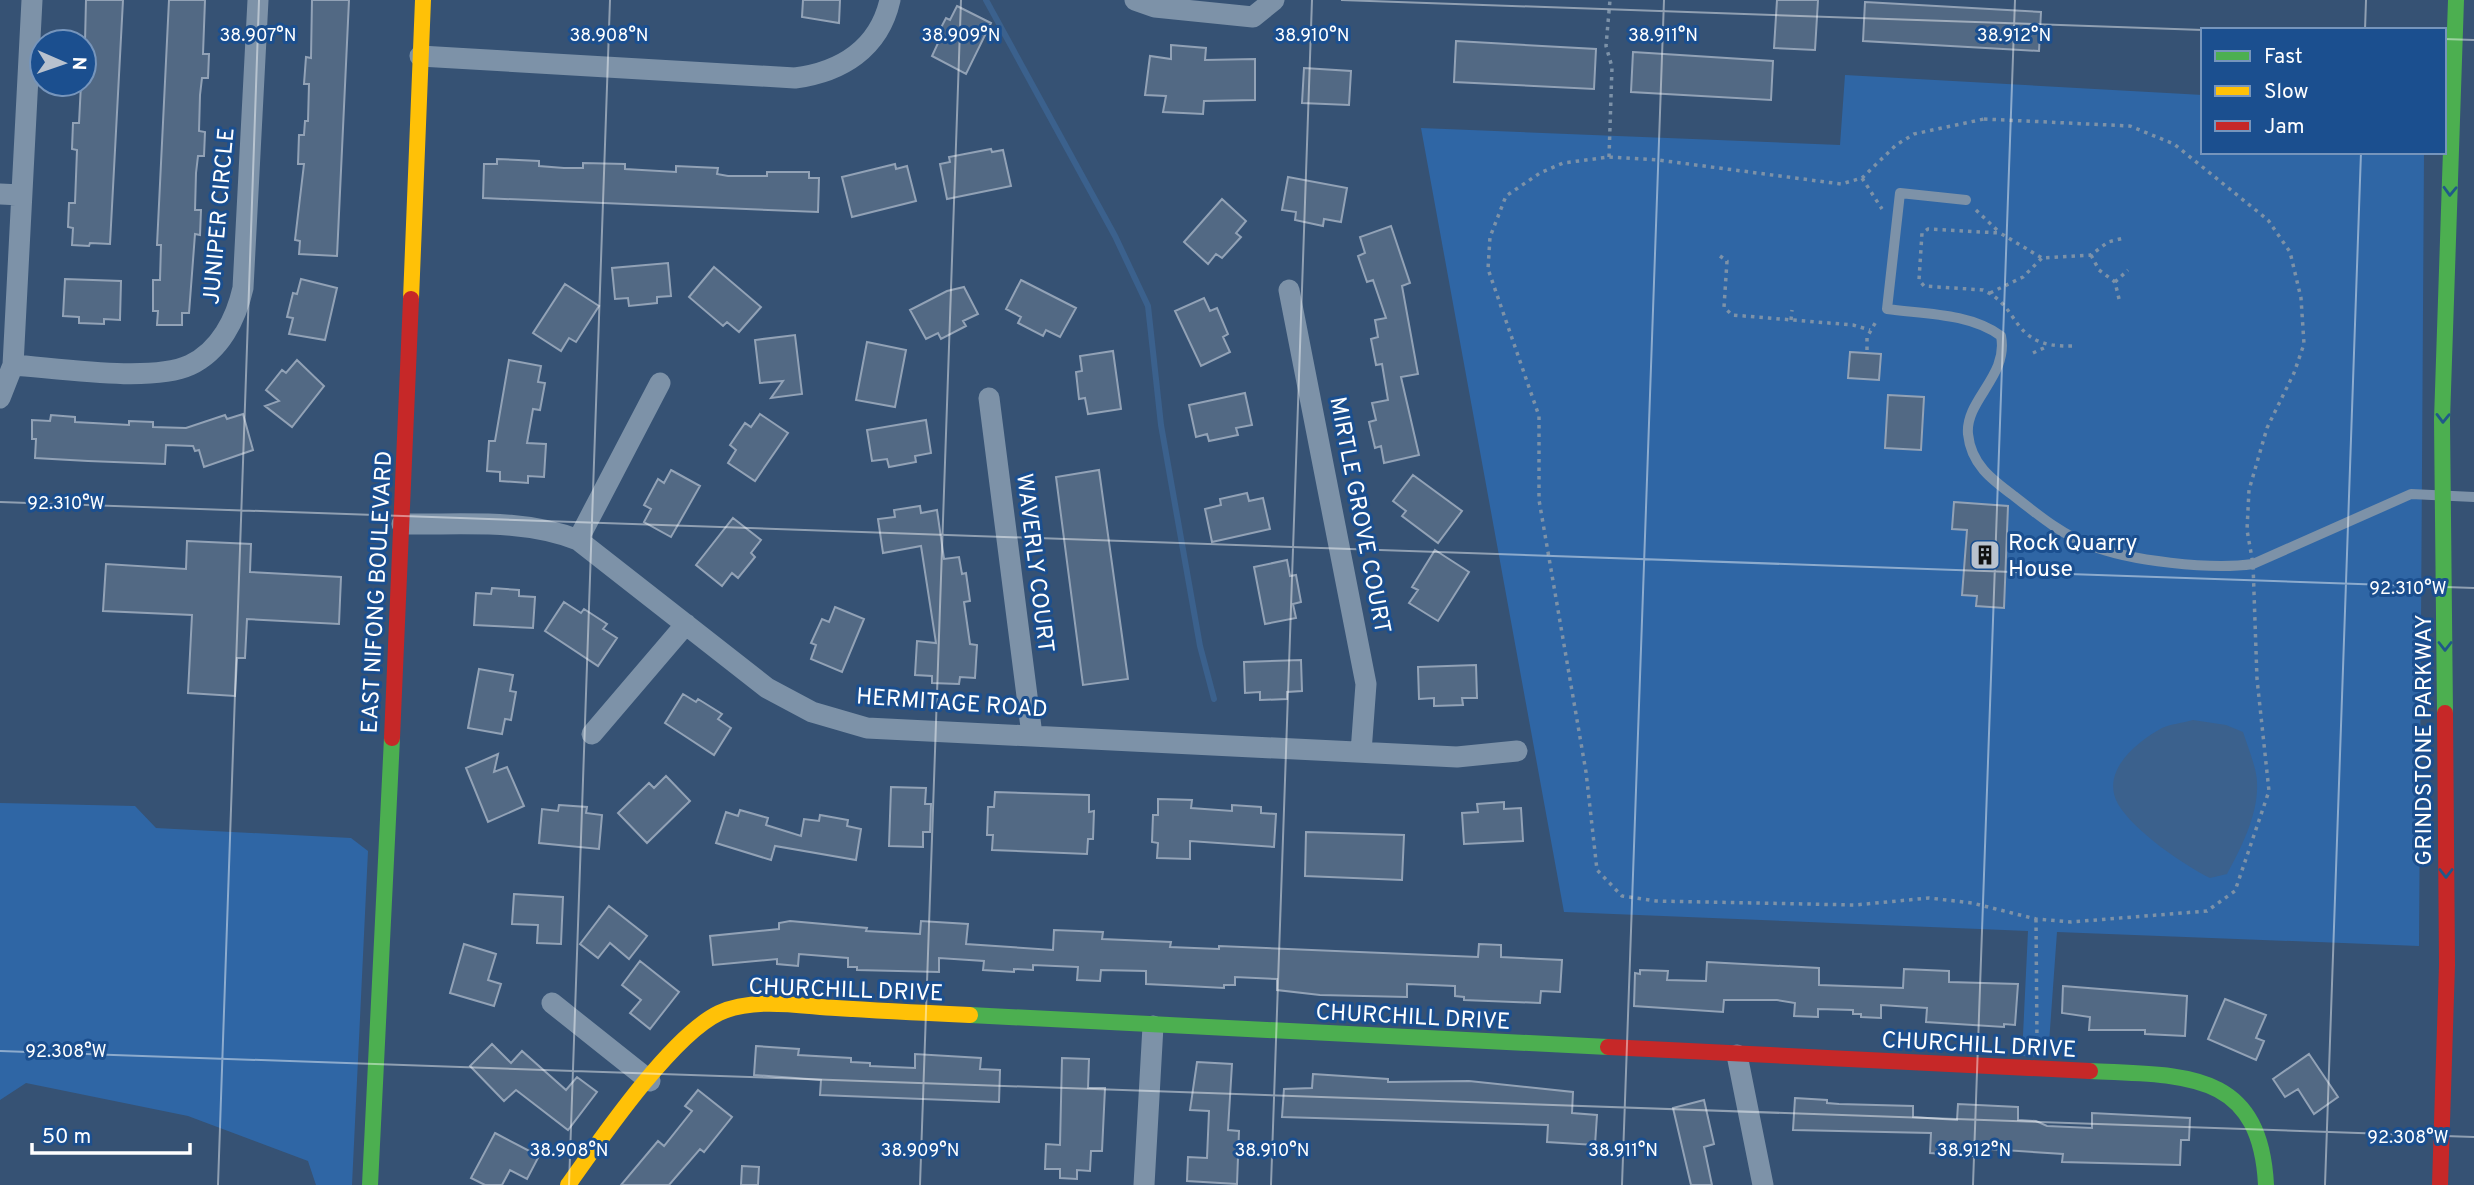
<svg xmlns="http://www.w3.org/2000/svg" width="2474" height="1185" viewBox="0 0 2474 1185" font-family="Overpass,sans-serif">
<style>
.green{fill:#2f66a5}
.water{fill:#3b618d}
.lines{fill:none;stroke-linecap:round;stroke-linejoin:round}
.stream{stroke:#3b618d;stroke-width:6}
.building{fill:#526984;stroke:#92a2b6;stroke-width:2}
.path{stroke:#7d92a8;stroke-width:3.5;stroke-dasharray:3.5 5;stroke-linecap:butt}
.lane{stroke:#7d92a8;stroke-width:10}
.street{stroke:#7d92a8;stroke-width:21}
.fast{stroke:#4caf50;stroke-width:16}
.slow{stroke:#ffc107;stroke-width:16}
.jam{stroke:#c62828;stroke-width:16}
.oneway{stroke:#205989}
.ticks{fill:none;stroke:#fff;stroke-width:2;stroke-opacity:0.45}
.labels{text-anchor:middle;stroke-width:6;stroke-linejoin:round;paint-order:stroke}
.street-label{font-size:23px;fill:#fff;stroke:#1b4f8f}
.poi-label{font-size:23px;fill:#fff;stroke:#1b4f8f;text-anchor:start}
.ticks-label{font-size:18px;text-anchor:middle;fill:#fff;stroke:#1b4f8f;stroke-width:6;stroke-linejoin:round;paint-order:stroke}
</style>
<rect width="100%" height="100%" fill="#365274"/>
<path class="green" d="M1845,75l358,20v57h221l-5,794 -362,-14 -9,125 -26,-1 6,-125 -464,-19 -143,-784 419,17z
M0,803l135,3 21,22 195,10 17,13 -16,334h-36l-8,-24 -120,-45 -162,-33 -26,17z"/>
<path class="water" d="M2193,720l33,5 17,7c4,12 9,25 12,37 9,34 -12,76 -28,105l-17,4c-28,-14 -76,-47 -92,-74 -18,-32 18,-62 44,-76 8,-4 21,-5 31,-8z"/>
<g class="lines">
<path class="stream" d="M986,0l129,236 33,70 13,119 39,221 14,53"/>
</g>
<path class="building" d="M86,0h37l-13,244 -20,-1 -1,3 -17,-1 1,-17 -5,-1 1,-24h6l2,-53 -5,-1 1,-26h6l2,-39h3z
M169,0h36l-2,54h6l-1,24h-6l-2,17 -1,36 6,1 -1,24h-6l-2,17 -1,37h6l-1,25 -5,-1 -6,79h-7v12h-25l1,-14h-5v-31h7l1,-35h-4z
M312,0h37l-12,256 -38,-2 1,-13 -5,-1 9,-76h-6l1,-29h5l1,-14h3l1,-37h-5l2,-27 5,1z
M803,0h37l-1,23 -37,-6z
M1777,0h41l-3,50 -41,-2z
M1865,2l176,10 -2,39 -176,-10z
M957,6l34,17 -25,51 -34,-18 7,-15 -4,-2 11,-21 4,2z
M1456,41l140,8 -2,40 -140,-7z
M1171,45l35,3 -1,12 50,-1v41l-51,1 -1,13 -40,-2 3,-16 -21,-1 5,-39 21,3z
M1633,52l140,9 -2,39 -140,-8z
M1304,68l47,3 -2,34 -47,-2z
M991,149l1,3 11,-2 8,36 -64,13 -7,-35 10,-2 -1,-5z
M497,159l42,2v5l25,2h19v-5l42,1v5l51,3v-6l42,2 -1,6 11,2h39v-4h42v6h10l-1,34 -335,-14 1,-34h13z
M895,164l1,5 11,-3 9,35 -64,16 -10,-40z
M1288,177l59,11 -6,34 -17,-3 -1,7 -28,-6 1,-8 -14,-2z
M1222,199l24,22 -10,12 5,4 -19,21 -6,-4 -8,10 -24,-22z
M1391,226l19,57 -8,3 16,88 -17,3 18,78 -35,8 -3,-17 -6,2 -6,-26 7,-2 -4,-17 16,-3 -6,-36 -6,1 -5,-26 7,-2 -3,-17 11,-2 -13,-38 -6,2 -9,-26 7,-3 -5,-16z
M668,263l3,33 -14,1v6l-28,3 -1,-8 -13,1 -3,-31z
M714,267l47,40 -22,25 -12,-10 -4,4 -34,-29z
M65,279l56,2 -1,39 -16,-1v5l-25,-1v-6l-16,-1z
M301,279l36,9 -12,52 -36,-6 4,-16 -6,-1 6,-24 4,1z
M1021,280l55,28 -16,29 -14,-7 -3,6 -25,-13 3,-6 -15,-8z
M565,284l34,22 -23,36 -7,-4 -8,13 -28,-18z
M964,287l14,27 -15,7 3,5 -25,13 -3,-6 -12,6 -16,-29 37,-19z
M1204,298l6,13 7,-3 11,26 -5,3 7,15 -29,14 -26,-55z
M795,335l7,59 -31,4 12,-17 -23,2 -5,-43z
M867,342l39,8 -11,57 -39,-7z
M1113,351l8,58 -33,5 -3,-16 -6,1 -3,-27 6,-1 -2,-15z
M1850,352l31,2 -2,26 -31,-2z
M297,360l27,26 -32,41 -27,-21 14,-5 -13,-11 16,-20 4,3z
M509,360l32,6 -3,16 7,1 -5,27 -7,-1 -6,34 19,1 -2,33 -16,-1v7l-28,-2v-9l-13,-1 2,-30h6z
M1245,393l7,32 -16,3 2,7 -29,6 -2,-7 -11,3 -7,-32z
M1888,395l36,2 -3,53 -36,-2z
M243,414l10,36 -49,17 -5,-17 -4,1 -2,-5 -27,-1 -1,19 -77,-3 -53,-3 1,-19h-4v-19l18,1 1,-6 24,2v5l54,3v-4l24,1v5l33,1 39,-13 2,4z
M760,414l28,19 -33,48 -27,-18 8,-13 -6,-5 15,-22 6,4z
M926,420l5,33 -16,3 1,6 -27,5 -2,-8 -15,2 -5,-31z
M671,470l29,16 -29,51 -27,-15 7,-13 -7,-4 14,-26 6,4z
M1099,470l29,209 -45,6 -27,-208z
M1413,475l49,36 -24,32 -36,-27 4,-5 -13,-10z
M1247,493l2,8 14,-3 7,31 -58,13 -7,-33 16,-4 -1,-6z
M1954,502l54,4 -4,102 -28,-2 1,-10 -15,-1 5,-65 -15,-1z
M920,506l1,7 16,-3 7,49 15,-2 3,17 4,-1 4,28 -6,1 6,42 7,1 -2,33 -15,-1 -1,7 -27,-1v-7l-17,-1 2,-34 19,2 -15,-97 -38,7 -5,-34 17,-2 -1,-7z
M733,518l28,22 -10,13 4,4 -17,21 -6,-5 -10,13 -26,-21z
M187,541l64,3 -1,28 91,5 -2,47 -92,-5 -2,39h-8l-2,38 -47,-3 4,-78 -89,-4 3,-47 80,5z
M1435,550l34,22 -31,49 -29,-18 9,-13 -6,-3z
M1287,560l3,16 6,-1 5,27 -8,2 3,14 -31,6 -11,-57z
M492,588l27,2v6l16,1 -2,31 -59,-3 2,-32 15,1z
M564,602l17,11 3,-4 23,15 -4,5 14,9 -19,28 -53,-35z
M835,607l29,12 -22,53 -31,-13 5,-14 -5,-2 11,-24 7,3z
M1301,660l1,31 -15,1v7l-27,1v-8l-15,1 -1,-31z
M1476,665l1,33h-15l1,7 -29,1v-8l-15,1 -1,-32z
M479,669l34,6 -3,16 6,1 -5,28 -6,-1 -3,15 -34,-6z
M683,694l13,8 2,-3 24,15 -4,5 13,9 -17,27 -49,-32z
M498,754l-4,18 13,-5 17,39 -36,16 -22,-54z
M666,776l24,25 -43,42 -29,-30 31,-30 5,5z
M891,787l35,1 -1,16h6l-1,28h-7v15l-34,-1z
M995,792l94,3v17l5,-1 -1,28h-5l-1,15 -95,-4 1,-15h-6l1,-28h6z
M1158,799l34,1 -1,8 41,3v-6l29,2v6l15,1 -2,33 -84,-6v18l-33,-1 1,-15 -6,-1 1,-27h5z
M1504,802v7l17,-1 2,33 -59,3 -2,-31 16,-1 -1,-8z
M559,805l28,2 -1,6 16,2 -3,34 -60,-6 3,-34 16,2z
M740,810l28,8 -2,7 35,11 3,-17 15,2 1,-6 28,5 -1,6 14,3 -5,31 -81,-14 -4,14 -55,-17 10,-31 12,4z
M1306,832l98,3 -2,45 -97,-4z
M514,894l49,3 -2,47 -24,-1 1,-18 -26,-1z
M609,906l38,30 -18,23 -19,-16 -12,15 -18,-14z
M790,921l77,7 -1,3 54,3 1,-13 47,3 -2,20 87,6 1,-20 49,2 -1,7 69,3 -1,5 49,2v-3l259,11 1,-13 22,1v12l61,3 -2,32 -19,-1 -1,12 -76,-3v-3l-9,-1v-10l-48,-2v13l-87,-2 -43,-5v-11l-42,-2v8h-11v3l-37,-2 -41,-2v-13l-45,-1 -1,11 -23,-1 1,-13 -45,-2v5l-19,-1v3l-31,-2 1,-9 -45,-3v14l-82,-2v-3h-9v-9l-49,-4 -1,12 -21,-2v-5l-64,6 -3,-29 69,-7v-6z
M464,944l32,10 -8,26 13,4 -7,22 -44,-13z
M640,961l39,31 -29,37 -20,-16 11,-13 -19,-15z
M1707,962l112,6v17l84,3 1,-19 45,2v11l69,2 -3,41 -11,-1v3l-78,-5 1,-14 -46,-3v13l-20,-1v-3h-8v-4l-35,-1v8l-24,-1 1,-13 -18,-3h-53l-1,12 -89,-6 1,-33 5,1v-4l28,1 -1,9 39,1z
M2063,986l124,10 -2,40 -40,-2v-4h-56l1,-13 -28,-4z
M2225,999l41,16 -10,23 8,3 -8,19 -48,-21z
M492,1044l19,19 11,-12 44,39 11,-13 20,15 -29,38 -52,-40 -12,11 -34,-35z
M756,1046l43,3 -1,6 53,3v4l19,1v3l45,2v-14l66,4 -1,11 20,1 -1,32 -179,-7 1,-15 -67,-5z
M2309,1054l29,43 -24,17 -16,-25 -13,8 -12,-18z
M1062,1058l27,1 -1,29h17l-3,63h-11l-1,20 -13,-1v9l-17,-1v-9h-15l1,-25 14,1z
M1197,1062l35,2 -4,66 11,1 -2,53 -50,-3 1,-24 19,1 2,-47 -19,-1z
M1313,1074l75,5v3l81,-1 104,11 -1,21 25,2 -2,30 -48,-3 1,-17 -266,-8 2,-28 28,-1z
M698,1090l34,27 -28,35 -4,-3 -31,36h-48l37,-44 6,5 28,-35 -7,-5z
M1795,1098l32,2v3l12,1 74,2v11l44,3 1,-16 60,3v13l18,1 11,5 45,2v-15l98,5 -1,22h-8l-1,25 -118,-3 1,-8 -90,-6v8l-43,-3 1,-20 -138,-3z
M1704,1100l10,44 -10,3 8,38h-21l-18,-77z
M495,1133l44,23 -12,23 -17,-9 -8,15h-17l-14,-7z
M742,1166l17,1 -1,18h-17z"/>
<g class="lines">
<path class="path" d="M1984,119l146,7 44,18 94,76 22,32 11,46 3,46 -10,29 -27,55 -18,62 -2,40 6,34 4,115 12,112 -34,100 -28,20 -136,11 -35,-3 -64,-16 -43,-5 -74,7 -199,-4 -34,-5 -25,-26 -11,-98 -47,-272v-84l-51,-147 2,-32 16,-41 34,-23 23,-10 46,-6 49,3 183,24 21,-6 34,-33 18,-11z
M1609,157l3,-90 -6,-21 4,-46
M1862,178l20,31
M1976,210l22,21
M2091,255l8,15 16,12 5,21
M1720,256l7,5 -3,46 8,8 121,10 17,5
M2115,282l13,-12
M1990,293l33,-16 19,-19
M1791,320l1,-10
M2072,346c-63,2 -49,-38 -89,-56l-59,-4 -5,-6 3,-47 6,-4 72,4 42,25 49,-3 17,-13 16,-4
M1867,350v-13l10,-17
M2033,353l13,-6
M2036,919l1,124"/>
<path class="lane" d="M1966,200l-66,-7 -13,116c37,5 83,4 114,27 8,40 -36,64 -33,98 3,30 23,45 46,62 23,18 48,39 76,49 39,16 121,25 163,19l158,-70 63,3"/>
<path class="street" d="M1135,0l20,7 98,10 21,-17
M420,56l375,22c46,-6 84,-29 95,-78
M0,194l21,1
M1289,290l77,394 -5,68
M13,365c44,3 138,18 177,0 30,-14 46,-46 53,-77l15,-288
M0,398l13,-33 19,-365
M989,398l43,337
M402,524c59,1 121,-6 176,16l189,148 45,24 55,16 590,29 60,-6
M578,540l82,-157
M592,734l94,-110
M552,1003l98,78
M1737,1055l26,130
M1144,1185l9,-159"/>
<path class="fast" d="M2445,713l-3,-293 14,-420
M970,1015l638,32
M2090,1071c92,5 170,-3 176,114
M370,1185l22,-447"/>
<path class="slow" d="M411,299l12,-299
M568,1185c32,-45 103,-149 151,-172 34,-16 81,-7 117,-5 45,3 89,5 134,7"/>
<path class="jam" d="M392,738l19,-439
M1608,1047l482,24
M2440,1185l7,-220 -2,-252"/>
</g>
<defs><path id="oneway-chevron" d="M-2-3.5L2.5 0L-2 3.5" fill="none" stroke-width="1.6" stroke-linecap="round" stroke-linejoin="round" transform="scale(1.75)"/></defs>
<g class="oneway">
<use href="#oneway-chevron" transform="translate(2450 191) rotate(92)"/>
<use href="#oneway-chevron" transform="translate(2443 418) rotate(91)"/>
<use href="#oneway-chevron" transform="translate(2445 646) rotate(90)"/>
<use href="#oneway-chevron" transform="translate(2446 873) rotate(90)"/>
</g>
<path class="ticks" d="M1341,0l862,30M2365,30l1,-30M2444,39l30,1M0,502l2474,86M0,1051l2474,86M218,1185l41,-1185M569,1185l41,-1185M920,1185l41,-1185M1271,1185l41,-1185M1622,1185l42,-1185M1973,1185l42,-1185M2325,1185l36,-1033"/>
<defs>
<g id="building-square" transform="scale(1.575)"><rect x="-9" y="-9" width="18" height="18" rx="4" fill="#b9c2ce" stroke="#1b4f8f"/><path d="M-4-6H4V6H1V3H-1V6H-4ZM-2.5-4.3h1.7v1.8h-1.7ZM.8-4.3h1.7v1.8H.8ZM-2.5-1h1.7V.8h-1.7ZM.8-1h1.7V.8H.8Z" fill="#111"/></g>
</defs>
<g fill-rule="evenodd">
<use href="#building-square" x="1985" y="555"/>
</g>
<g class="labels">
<g class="street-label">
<text transform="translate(218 216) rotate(-85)" y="8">JUNIPER CIRCLE</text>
<text transform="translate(1361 515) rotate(79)" y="8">MIRTLE GROVE COURT</text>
<text transform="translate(1036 563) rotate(83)" y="8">WAVERLY COURT</text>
<text transform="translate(376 592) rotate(-87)" y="8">EAST NIFONG BOULEVARD</text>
<text transform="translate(952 702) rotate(4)" y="8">HERMITAGE ROAD</text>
<text transform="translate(2423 740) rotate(-90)" y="8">GRINDSTONE PARKWAY</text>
<text transform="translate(846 989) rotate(2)" y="8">CHURCHILL DRIVE</text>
<text transform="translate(1413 1016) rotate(3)" y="8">CHURCHILL DRIVE</text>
<text transform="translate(1979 1044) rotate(3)" y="8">CHURCHILL DRIVE</text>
</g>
<g class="poi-label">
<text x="2008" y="550">Rock Quarry<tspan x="2008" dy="26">House</tspan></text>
</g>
</g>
<g class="ticks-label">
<text x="258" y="41">38.907°N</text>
<text x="609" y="41">38.908°N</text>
<text x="961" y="41">38.909°N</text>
<text x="1312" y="41">38.910°N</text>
<text x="1663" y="41">38.911°N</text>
<text x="2014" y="41">38.912°N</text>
<text x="66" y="509">92.310°W</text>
<text x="2408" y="594">92.310°W</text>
<text x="66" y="1057">92.308°W</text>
<text x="2408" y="1143">92.308°W</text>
<text x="569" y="1156">38.908°N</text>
<text x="920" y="1156">38.909°N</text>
<text x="1272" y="1156">38.910°N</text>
<text x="1623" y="1156">38.911°N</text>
<text x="1974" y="1156">38.912°N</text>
</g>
<rect x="2201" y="28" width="245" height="126" fill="#1b4f8f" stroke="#7695bc" stroke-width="2"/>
<rect x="2215" y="51" width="35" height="10" fill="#4caf50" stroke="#7695bc" stroke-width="2"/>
<text x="2264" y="63" font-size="21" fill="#ffffff">Fast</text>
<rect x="2215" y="86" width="35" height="10" fill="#ffc107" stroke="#7695bc" stroke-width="2"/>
<text x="2264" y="98" font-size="21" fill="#ffffff">Slow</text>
<rect x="2215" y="121" width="35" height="10" fill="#c62828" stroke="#7695bc" stroke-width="2"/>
<text x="2264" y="133" font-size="21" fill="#ffffff">Jam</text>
<g transform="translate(63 63) rotate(92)"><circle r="33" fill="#1b4f8f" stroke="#7695bc" stroke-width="2"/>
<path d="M0-5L12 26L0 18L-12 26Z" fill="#b9c2ce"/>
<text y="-10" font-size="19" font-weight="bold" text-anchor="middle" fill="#ffffff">N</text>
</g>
<path d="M32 1143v10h158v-10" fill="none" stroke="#ffffff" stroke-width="3.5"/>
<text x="42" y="1143" font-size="21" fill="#ffffff" stroke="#1b4f8f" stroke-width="5" paint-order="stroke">50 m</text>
</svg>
